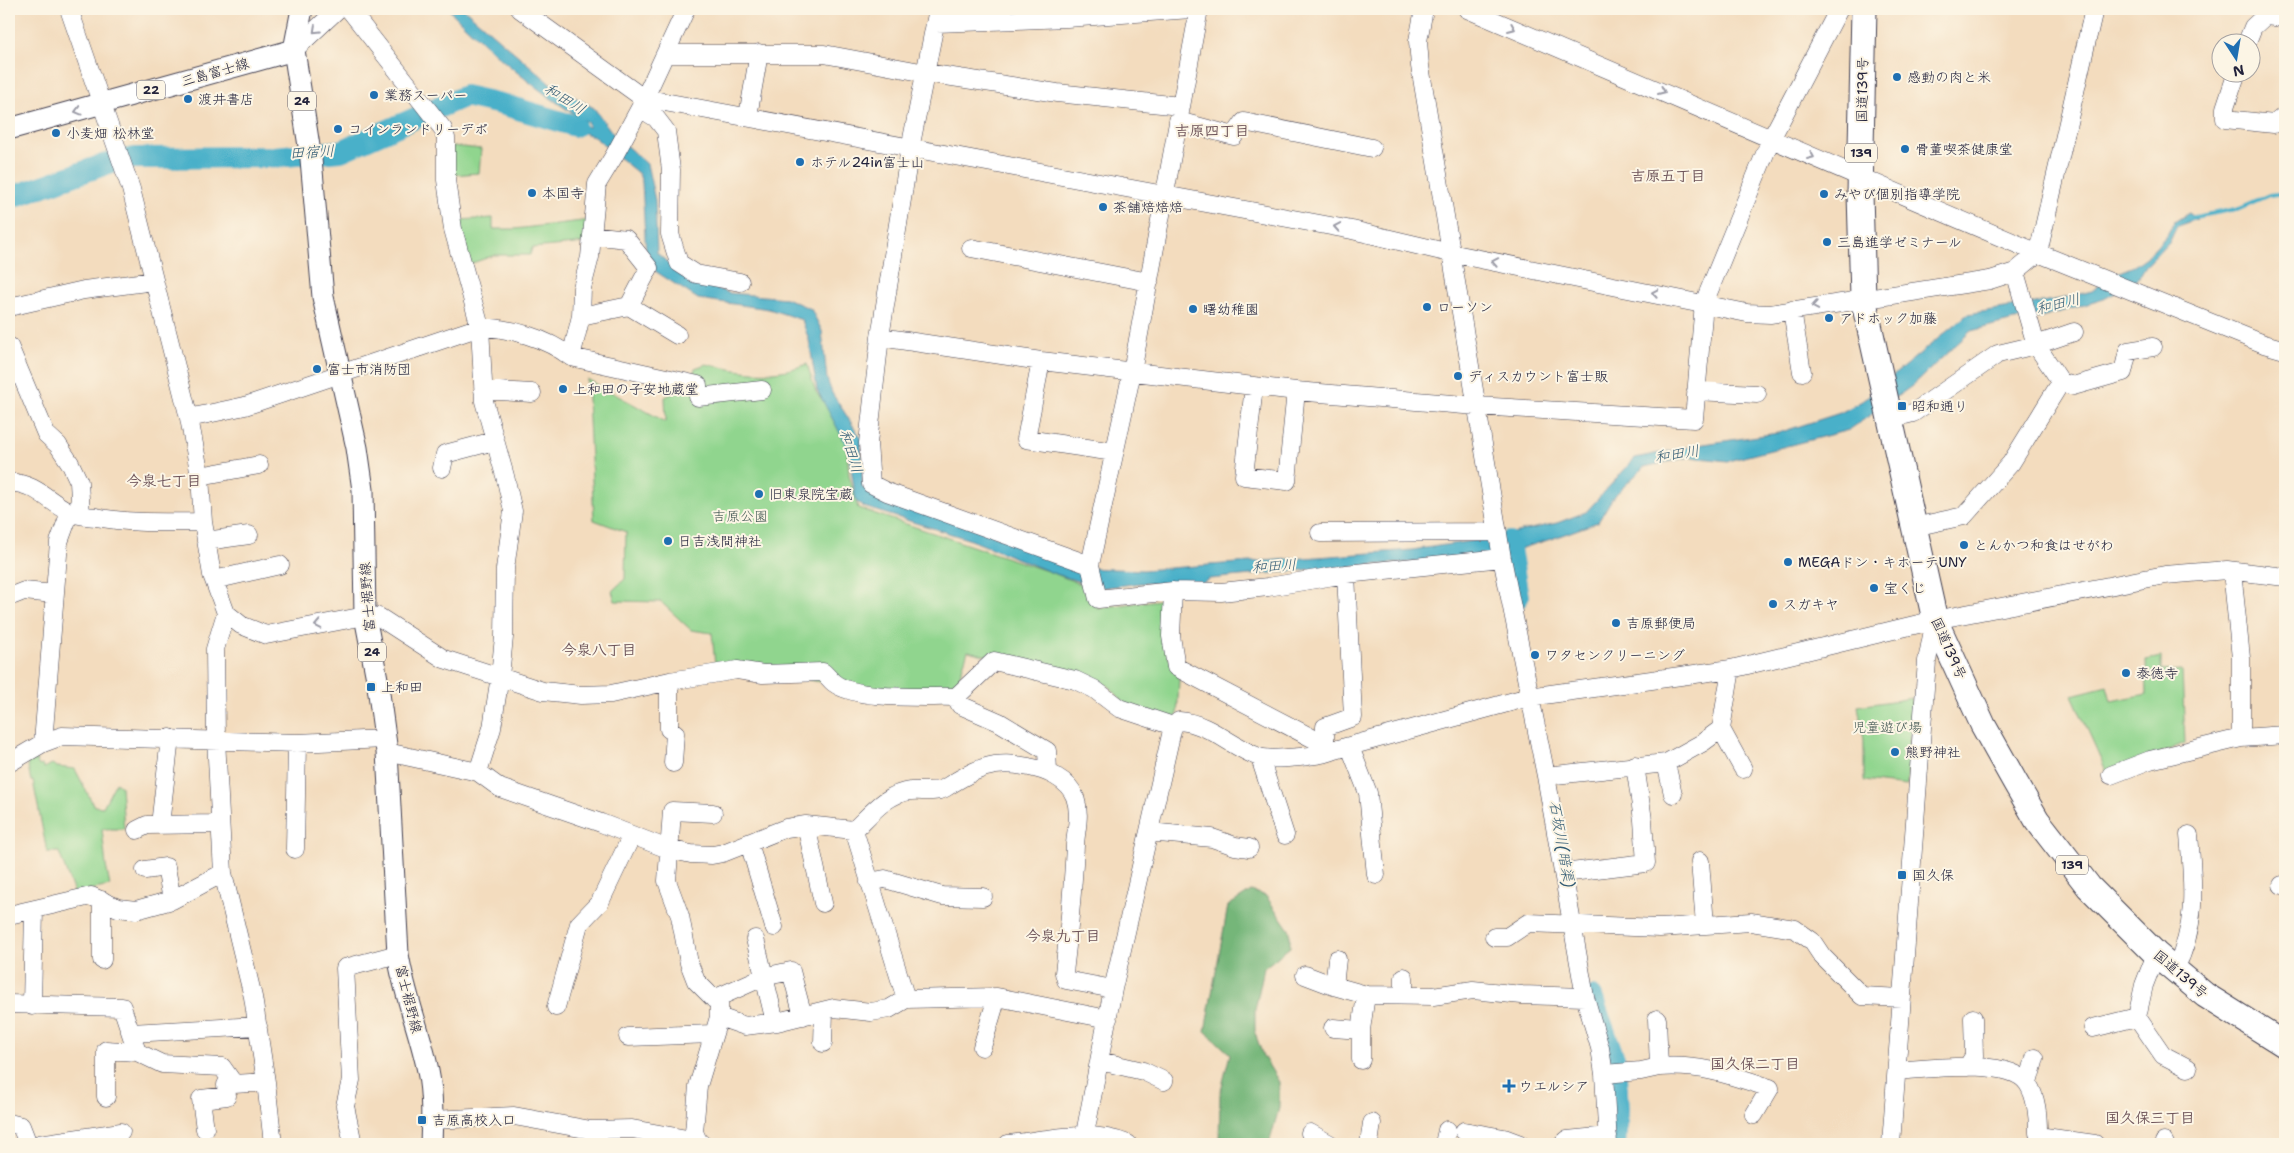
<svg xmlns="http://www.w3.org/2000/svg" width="2294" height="1153" viewBox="0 0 2294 1153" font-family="'Shantell Sans','Klee One',sans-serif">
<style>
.green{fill:#90d58e;stroke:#597c64}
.forest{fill:#74b679;stroke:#4b6c5a}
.water{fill:#4ab0c9;stroke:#366982}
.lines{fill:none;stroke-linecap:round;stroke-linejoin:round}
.stream{stroke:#4ab0c9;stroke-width:4}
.river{stroke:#4ab0c9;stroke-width:22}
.minor-casing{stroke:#413e4f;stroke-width:19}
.major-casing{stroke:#413e4f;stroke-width:23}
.highway-casing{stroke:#413e4f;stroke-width:27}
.minor{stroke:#fff;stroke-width:18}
.major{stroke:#fff;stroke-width:21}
.highway{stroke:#fff;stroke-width:25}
.oneway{stroke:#9c9ca7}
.poi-dot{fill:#1f6fb2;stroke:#fcf5e5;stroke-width:2}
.labels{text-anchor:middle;stroke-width:4;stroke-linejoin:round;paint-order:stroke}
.shield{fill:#fcf5e5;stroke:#63616e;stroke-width:1}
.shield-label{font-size:12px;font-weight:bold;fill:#22223b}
.street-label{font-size:14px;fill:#22223b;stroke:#fcf5e5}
.poi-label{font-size:14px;fill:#22223b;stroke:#fcf5e5;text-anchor:start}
.park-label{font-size:14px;fill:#435854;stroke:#fcf5e5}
.water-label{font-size:15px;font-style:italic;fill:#325b74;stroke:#fcf5e5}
.neighbourhood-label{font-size:15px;font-weight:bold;fill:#6d5359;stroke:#fcf5e5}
</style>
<rect width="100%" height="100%" fill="#fcf5e5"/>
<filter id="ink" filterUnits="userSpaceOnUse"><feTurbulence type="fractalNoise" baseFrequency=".02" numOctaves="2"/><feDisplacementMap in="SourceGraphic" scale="10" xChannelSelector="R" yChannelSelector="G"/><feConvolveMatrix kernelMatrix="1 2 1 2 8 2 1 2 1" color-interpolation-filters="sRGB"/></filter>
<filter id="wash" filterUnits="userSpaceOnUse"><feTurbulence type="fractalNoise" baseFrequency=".0096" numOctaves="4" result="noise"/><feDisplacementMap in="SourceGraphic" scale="20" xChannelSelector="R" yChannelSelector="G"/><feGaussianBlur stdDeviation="1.12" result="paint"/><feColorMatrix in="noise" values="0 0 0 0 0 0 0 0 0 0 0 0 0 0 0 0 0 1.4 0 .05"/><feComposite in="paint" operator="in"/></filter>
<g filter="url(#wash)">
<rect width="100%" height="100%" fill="#f3dcbe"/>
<path class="green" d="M452,146l29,3 -2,24 -26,2z
M493,218v11h22l75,-9 -4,23 -54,5 -2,7h-35l-28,10 -8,-45z
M706,364c37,8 65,14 101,0l9,28 29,35 4,48 9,33 195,65 25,10 22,5 -3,20 69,-9v52l13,29 -2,38 -51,-13 -17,-19 -141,-35 -16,47 -80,-8 -157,-25 -3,-32 -21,-3 -30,-28 -46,-1 -3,-10 13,-12 1,-47 -32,-12 -7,-141 79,43 -1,-25 26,-12 4,-17z
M2161,657v14l21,-1 3,73 -77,32 -36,-80 35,-9 4,15 36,-7 -1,-34z
M1912,698l-5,88 -43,-5v-41l-6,-34z
M36,760l3,6 3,-1 2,3 8,-4 5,3 18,2 19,37 9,1 13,-25 5,4 3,43h-22l4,37 4,20 -36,7 -15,-41h-12l-14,-71h-2l-4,-18z"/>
<path class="forest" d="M1251,891l15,5 24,35v16l-26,21 -9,42v23l8,23 16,26v26l-10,36h-50l1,-50 10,-40 -25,-23 23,-125z"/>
<path class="water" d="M448,9h16l86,74 44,25 20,27 33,29 8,36 2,53 26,23 46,17 57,5 25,11 11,22 5,48 5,14 29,45 2,50 222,80 58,2 269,-20 79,-12 66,-15 29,-11 49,-54 69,-14 74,-11 62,-20 22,-12 106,-87 92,-15 32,-8 20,-16 22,-9 14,-10 19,-21 7,-13 15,-9 8,6 -20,7 -7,15 -25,26 -7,12 -19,12 -15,8 -63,19 -27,2 -43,11 -59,55 -63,44 -121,31 -38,-4 -46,10 -31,30 -15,25 -47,17 -38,12 -66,9 -123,8 -115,11 -10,6 -58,-2 -41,5 -47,-15 -82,-33 -107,-33 -8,-6 -8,-53 -31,-58 -8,-50 -7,-20 -33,-11 -71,-10 -43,-28 -9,-15 -4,-74 -3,-8 -46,-38 -49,-16 1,-4 44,11 -2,-5c-52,-31 -97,-71 -139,-113z"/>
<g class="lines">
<path class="stream" d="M2189,218l48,-9 32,-14 16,-2"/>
<path class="river" d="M9,198l103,-36 23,-4 139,-1 67,-6 124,-55 36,8 74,22
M1509,542l9,55
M1592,997l23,64 3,48 -3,35"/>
</g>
</g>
<g filter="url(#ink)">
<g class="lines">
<g class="minor-casing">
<path id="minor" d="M69,9l62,180 58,229 11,58 3,46 9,53 14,38 15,12 25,10 99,-19 14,1 65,42 99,32 38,4 30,-1 59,-13 67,-11 26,4 60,-2c4,3 7,8 11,11 24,18 92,13 122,14l4,8 39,17 48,29 1,20
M349,9l94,120 3,9v42l7,49 27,98 4,74 21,75 8,35 -8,58 -1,68 -4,39 -8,52 -14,44
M520,9l123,89 709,132 98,23 297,60 23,1 220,-34 25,-8 23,-19 56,-244
M938,9l-28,140 -30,188 -12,106 3,41 16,8 203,73
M1199,9l-67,363 -42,193 8,34 75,-8 48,1 47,-5 78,-13 156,-16
M1424,9l-6,32 2,25 82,492 44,218 39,221 15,51 4,26 4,70
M1467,9l571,244 226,91 21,6
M936,23l131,-5 124,-9
M2247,42l6,-15 12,-11 20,2
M294,50l44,-41
M665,54h159l102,19 131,20 123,13
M2237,72l-12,36v11l49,5 11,-9
M640,108l16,10 10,13 5,39 -1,64 9,29 17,11 44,8
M748,116l11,-63
M1178,121l56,15 10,-14 128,26
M592,235l34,4 23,29 -20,38
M971,248l178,34
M2015,272l21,73 25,37
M9,307l75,-17 70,-9
M1792,310l10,62
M581,316l48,-10 48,29
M880,337l161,24 255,30 180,15 218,13 10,-116 67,-164 68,-130
M9,346l37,88 12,11 12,18 9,19 2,33
M571,357l10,-41 1,-28 8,-31 7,-73 17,-28 26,-48 46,-99
M1041,361l-15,78 88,13
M1254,386l-10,90 43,5 9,-90
M483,390l49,3
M1696,391l61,3
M189,418l56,-12 235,-79c31,1 66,11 91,30l127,28v12l64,-7
M1889,419l24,-6 85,-59 38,-9 38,-13
M442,468l3,-14 49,-13
M200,476l59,-11
M9,482c31,3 36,18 61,30 7,4 18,4 26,5 36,7 70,5 107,5
M1914,527l50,-11 47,-53 50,-81 12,4 50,-14 5,-21 25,-4
M1320,533l178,-1
M206,541l43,-6
M2232,571l9,87v80
M214,580l66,-15
M1173,591l-2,45 5,31 159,83
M9,597l15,-6 30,3
M226,613l-11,36 1,90 7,134 30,124 13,85 7,62
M669,681v48l6,4 -2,30
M956,697l38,-36 81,19 19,9 25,19 54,18
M1721,729l22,40
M43,743l16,-201 11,-30
M1325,746v-19l28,-10 -7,-143
M1350,747l18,46 8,82
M387,752l91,20 22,16 101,35 67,26 23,5 21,1 11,-2 63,-25 20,-3 48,5c17,-16 33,-37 57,-39 10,-1 26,2 34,-3 30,-19 48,-29 84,-21 17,3 39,12 46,30 6,18 1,31 0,48 -2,43 -6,85 -11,128l2,7 47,9
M1260,758l25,77
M9,763l34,-20 19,-7 235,7 88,-4
M1666,763l7,31
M2111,775l39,-15 91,-22 44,-3
M1546,776l120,-13 36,-20 19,-14 10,-60
M160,825l10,-87
M806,825l17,78
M137,830l10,-5 72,-1
M854,830l52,169
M1149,832l63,6 23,8 14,2
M749,843l25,84
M295,849l2,-106
M1700,861l5,64
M145,870l21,-3 6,33
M1563,873l83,-10 -3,-43 -8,-55
M869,882l16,-3 57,17 41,1
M2282,885h3
M9,915l82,-19 27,12 18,2 36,-10 51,-27
M1494,937h13l21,-14 132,5 91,-6 44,7 17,12 10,15 40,40 40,2
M755,939l20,83
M102,960v-60
M2175,969c23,-45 18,-86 14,-134
M1305,975l29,11 32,9 67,1 40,-6 49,5 63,2
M1404,977v19
M1334,986l3,-27
M714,999l49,-22 28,-6 12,45
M9,1004l113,3 15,45 25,12 60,3 12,17 32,-2
M32,1006l2,-97
M556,1007l23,-83 21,-22 32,-67
M719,1017l26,9 32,-4 57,-14 37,4 18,-3 17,-10 91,-2 111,22
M2137,1017l7,-32 12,-31
M1333,1028l28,2
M2093,1028l44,-11 26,38 25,13
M131,1033l127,-7
M628,1037l85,-3
M823,1043l1,-32
M982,1047l15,-50
M1361,1060v-30l5,-35
M1100,1061l43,10 21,10
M1659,1067c42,-3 72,8 111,21l-16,27
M1967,1067l7,-11 -1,-38
M1897,1071c29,-2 114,-14 131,13 9,14 10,32 10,49l7,4 50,7
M1604,1074l37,-3 18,-4 -2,-48
M2028,1083l7,-25
M106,1097v-47l31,2
M432,1120l82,-4 77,14 41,-1 66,12 4,3
M9,1123l12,3 7,18
M205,1129l-4,-30 26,-3 -1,-11 8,-1
M1464,1131l40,7 16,6
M1310,1133l20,11
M698,1141l-4,-9 4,-46 21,-69v-13l-23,-23 -7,-18 -9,-47 -13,-35 5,-70 41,2
M2164,1142l1,2
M39,1144l82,-12
M353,1144l-8,-38 6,-26 -6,-112 53,-14
M1008,1144c38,-4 83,-16 120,0
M1083,1144l30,-155 60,-263 6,-5c31,2 52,26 80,36 12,4 64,-1 76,-7l194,-53 202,-28 204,-49 230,-45 62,-5 58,7
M1369,1144l3,-21
M1444,1144l3,-14
M1563,1144l4,-4 41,-4
M1891,1144l36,-483 8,-41"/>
</g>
<g class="major-casing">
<path id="major" d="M302,9l-8,41 17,109 12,138 34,151 6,42 2,126 12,63 10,73 11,202c6,40 22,77 30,117 5,24 4,49 3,73
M9,129l285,-79"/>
</g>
<g class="highway-casing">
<path id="highway" d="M1864,9l-4,185 3,104 72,322 48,105 32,57 22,38 52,67 67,67 49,41 80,50"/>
</g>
<use href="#minor" class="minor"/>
<use href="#major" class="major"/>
<use href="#highway" class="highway"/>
</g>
<defs><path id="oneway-chevron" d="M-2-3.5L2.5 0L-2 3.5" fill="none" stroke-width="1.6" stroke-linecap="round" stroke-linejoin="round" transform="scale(1.25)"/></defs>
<g class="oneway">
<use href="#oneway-chevron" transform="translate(1512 28) rotate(23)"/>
<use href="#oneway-chevron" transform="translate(316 30) rotate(137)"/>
<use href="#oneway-chevron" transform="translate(1662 91) rotate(24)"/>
<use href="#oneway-chevron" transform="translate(78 111) rotate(165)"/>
<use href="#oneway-chevron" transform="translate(1811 156) rotate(23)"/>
<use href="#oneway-chevron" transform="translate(1337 227) rotate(-170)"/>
<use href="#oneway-chevron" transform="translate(1495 262) rotate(-169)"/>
<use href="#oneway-chevron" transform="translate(1655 293) rotate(-169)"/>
<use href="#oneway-chevron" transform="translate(1815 306) rotate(170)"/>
<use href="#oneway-chevron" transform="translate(318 625) rotate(169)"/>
</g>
</g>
<g class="poi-dot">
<circle cx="1897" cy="77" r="5"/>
<circle cx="374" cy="95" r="5"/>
<circle cx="188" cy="99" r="5"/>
<circle cx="338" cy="129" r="5"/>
<circle cx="56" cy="133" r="5"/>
<circle cx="1905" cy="149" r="5"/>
<circle cx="800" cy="162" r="5"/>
<circle cx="532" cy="193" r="5"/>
<circle cx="1824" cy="194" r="5"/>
<circle cx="1103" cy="207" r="5"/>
<circle cx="1827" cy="242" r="5"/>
<circle cx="1427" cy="307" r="5"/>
<circle cx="1193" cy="309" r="5"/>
<circle cx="1829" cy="318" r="5"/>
<circle cx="317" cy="369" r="5"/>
<circle cx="1458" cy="376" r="5"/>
<circle cx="563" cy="389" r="5"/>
<rect x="1897" y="401" width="10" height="10" rx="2.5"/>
<circle cx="759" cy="494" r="5"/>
<circle cx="668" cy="541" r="5"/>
<circle cx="1964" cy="545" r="5"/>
<circle cx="1788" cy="562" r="5"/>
<circle cx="1874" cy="588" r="5"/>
<circle cx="1773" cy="604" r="5"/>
<circle cx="1616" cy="623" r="5"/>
<circle cx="1535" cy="655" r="5"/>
<circle cx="2126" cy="673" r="5"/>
<rect x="366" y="682" width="10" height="10" rx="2.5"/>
<circle cx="1895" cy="752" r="5"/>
<rect x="1897" y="870" width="10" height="10" rx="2.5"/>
<path d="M1506.5 1078.5h5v5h5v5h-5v5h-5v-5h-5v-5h5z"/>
<rect x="417" y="1115" width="10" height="10" rx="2.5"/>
</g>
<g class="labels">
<g class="shield">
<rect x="137" y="80.5" width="28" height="19" rx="4"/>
<rect x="288" y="91.5" width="28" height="19" rx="4"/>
<rect x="1845" y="143.5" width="32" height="19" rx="4"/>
<rect x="358" y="642.5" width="28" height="19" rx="4"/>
<rect x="2056" y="855.5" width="32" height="19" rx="4"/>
</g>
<g class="shield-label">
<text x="151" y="94">22</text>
<text x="302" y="105">24</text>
<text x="1861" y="157">139</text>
<text x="372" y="656">24</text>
<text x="2072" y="869">139</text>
</g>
<g class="street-label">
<text transform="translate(215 72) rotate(-16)" y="5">三島富士線</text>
<text transform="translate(1862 90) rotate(-89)" y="5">国道139号</text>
<text transform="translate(367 597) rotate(-94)" y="5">富士裾野線</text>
<text transform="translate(1949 648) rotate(66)" y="5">国道139号</text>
<text transform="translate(2181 974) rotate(40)" y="5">国道139号</text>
<text transform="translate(409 999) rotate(76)" y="5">富士裾野線</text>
</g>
<g class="poi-label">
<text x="1907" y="82">感動の肉と米</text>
<text x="384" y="100">業務スーパー</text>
<text x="198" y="104">渡井書店</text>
<text x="348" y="134">コインランドリーデポ</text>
<text x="66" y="138">小麦畑 松林堂</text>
<text x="1915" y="154">骨董喫茶健康堂</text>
<text x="810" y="167">ホテル24in富士山</text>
<text x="542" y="198">本国寺</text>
<text x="1834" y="199">みやび個別指導学院</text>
<text x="1113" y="212">茶舗焙焙焙</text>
<text x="1837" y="247">三島進学ゼミナール</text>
<text x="1437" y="312">ローソン</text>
<text x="1203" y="314">曙幼稚園</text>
<text x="1839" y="323">アドホック加藤</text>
<text x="327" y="374">富士市消防団</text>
<text x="1468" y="381">ディスカウント富士販</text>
<text x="573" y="394">上和田の子安地蔵堂</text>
<text x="1912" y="411">昭和通り</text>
<text x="769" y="499">旧東泉院宝蔵</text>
<text x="678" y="546">日吉浅間神社</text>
<text x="1974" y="550">とんかつ和食はせがわ</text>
<text x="1798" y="567">MEGAドン・キホーテUNY</text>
<text x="1884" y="593">宝くじ</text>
<text x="1783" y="609">スガキヤ</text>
<text x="1626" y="628">吉原郵便局</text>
<text x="1545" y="660">ワタセンクリーニング</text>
<text x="2136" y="678">泰徳寺</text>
<text x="381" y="692">上和田</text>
<text x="1905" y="757">熊野神社</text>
<text x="1912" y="880">国久保</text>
<text x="1519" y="1091">ウエルシア</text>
<text x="432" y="1125">吉原高校入口</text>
</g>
<g class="park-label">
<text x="740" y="521">吉原公園</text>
<text x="1887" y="732">児童遊び場</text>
</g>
<g class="water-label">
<text transform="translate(565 99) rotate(32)" y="5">和田川</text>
<text transform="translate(312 152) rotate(-3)" y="5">田宿川</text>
<text transform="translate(2058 304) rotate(-14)" y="5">和田川</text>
<text transform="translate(851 451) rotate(73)" y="5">和田川</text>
<text transform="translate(1677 454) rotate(-9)" y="5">和田川</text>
<text transform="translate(1274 566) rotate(-4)" y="5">和田川</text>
<text transform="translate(1562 844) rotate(80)" y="5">石坂川(暗渠)</text>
</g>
<g class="neighbourhood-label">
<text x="1212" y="136">吉原四丁目</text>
<text x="1668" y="181">吉原五丁目</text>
<text x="164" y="486">今泉七丁目</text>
<text x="599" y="655">今泉八丁目</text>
<text x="1063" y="941">今泉九丁目</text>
<text x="1755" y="1069">国久保二丁目</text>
<text x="2150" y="1123">国久保三丁目</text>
</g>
</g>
<rect width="2294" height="1153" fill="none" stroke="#fcf5e5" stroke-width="30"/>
<g transform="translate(2236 58) rotate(168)"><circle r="24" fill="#fcf5e5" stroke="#a5a1a1"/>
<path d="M0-4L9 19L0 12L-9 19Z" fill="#1f6fb2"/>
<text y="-8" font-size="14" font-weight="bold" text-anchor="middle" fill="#22223b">N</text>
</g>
</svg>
